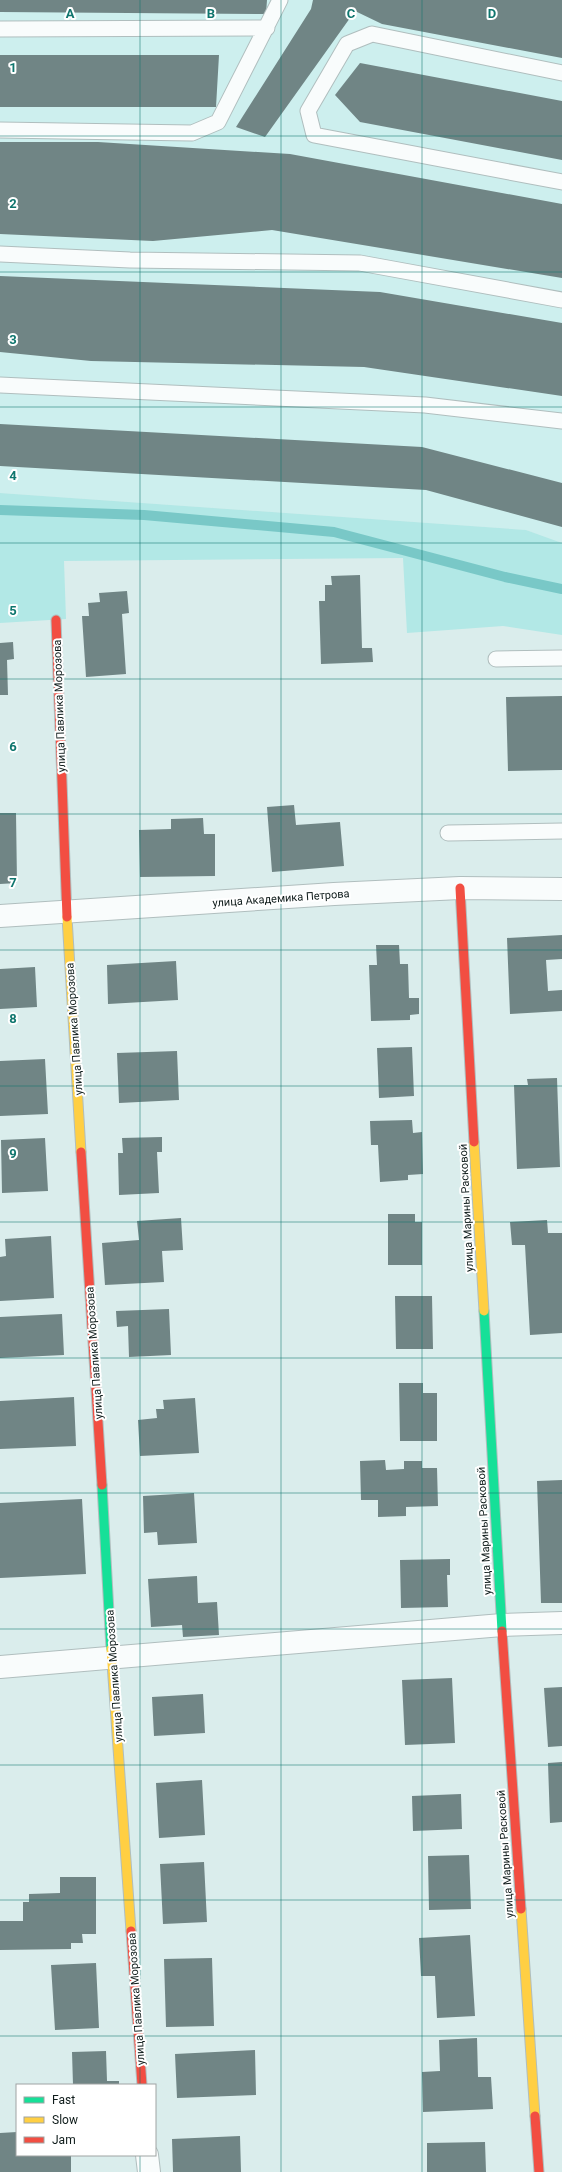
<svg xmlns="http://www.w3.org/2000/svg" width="562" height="2172" viewBox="0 0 562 2172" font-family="Roboto,sans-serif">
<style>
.built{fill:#cdefee}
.green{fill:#b2e8e6}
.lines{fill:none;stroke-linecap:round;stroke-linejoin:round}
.stream{stroke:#79c8c7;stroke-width:10}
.building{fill:#708585}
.lane-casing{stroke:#b0bebe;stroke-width:17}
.street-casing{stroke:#b0bebe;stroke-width:24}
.fast-casing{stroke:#b0bebe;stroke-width:11}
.slow-casing{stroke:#b0bebe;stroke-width:11}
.jam-casing{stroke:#b0bebe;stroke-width:11}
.lane{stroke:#f9fcfc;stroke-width:15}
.street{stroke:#f9fcfc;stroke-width:22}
.fast{stroke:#16e098;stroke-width:9}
.slow{stroke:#ffcf43;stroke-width:9}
.jam{stroke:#f24e42;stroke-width:9}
.grid{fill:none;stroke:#0f766e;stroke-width:1;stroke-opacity:0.55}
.labels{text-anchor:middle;stroke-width:4;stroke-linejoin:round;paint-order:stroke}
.street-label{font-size:11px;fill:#0e1b1a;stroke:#fff}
.grid-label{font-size:13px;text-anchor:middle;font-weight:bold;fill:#0f766e;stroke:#fff;stroke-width:4;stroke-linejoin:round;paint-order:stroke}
</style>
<rect width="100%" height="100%" fill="#daedec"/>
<path class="built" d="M0,0h562v543l-36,-13 -526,-37z"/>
<path class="green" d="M0,493l526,37 36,13v92l-59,-9 -96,7 -4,-75 -339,3 2,58 -66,4z"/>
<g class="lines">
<path class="stream" d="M0,510l144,5 190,17 171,45 57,12"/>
</g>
<path class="building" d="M0,0h267l-1,14 -266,-2z
M313,0h249v58l-180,-34 -27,-13 -90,126 -29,-10 75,-118z
M0,55h219l-3,52h-216z
M360,63l202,38v59l-202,-38 -25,-27z
M0,142h98l192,12 272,50v74l-290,-48 -119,11 -153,-7z
M0,276l380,16 182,31v73l-198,-29 -273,-6 -91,-9z
M0,424l422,23 140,36v44l-136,-37 -426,-24z
M360,575l2,73h10l1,14 -52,2 -2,-63h6v-16h7l-1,-9z
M127,591l2,22 -7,1 4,60 -40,3 -4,-61h7l-1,-13 12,-1 -1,-9z
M13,642l1,17 -7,1 1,35h-8v-52z
M562,696v74l-54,1 -2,-74z
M294,805l2,20 44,-3 4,44 -72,6 -5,-65z
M0,813h16l1,70 -17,1z
M203,818l1,16h11v42l-75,1 -1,-47 32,-1v-10z
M562,935v24l-16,1 2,31 14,-1v21l-52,3 -3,-76z
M376,945h23l1,19h8l1,34h10v16l-9,1v5l-39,1 -2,-56h8z
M176,961l2,39 -70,4 -1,-39z
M35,967l2,40 -37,2v-40z
M412,1047l2,49 -35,2 -2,-50z
M177,1051l2,49 -60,3 -2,-50z
M45,1059l3,55 -48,2v-55z
M557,1078l3,89 -43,2 -3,-84h14l-1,-6z
M412,1120l1,13 9,-1 1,42 -15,1v5l-28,2 -2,-37h-7l-1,-24z
M162,1137v15h-5l2,41 -40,2 -1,-42h5l-1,-15z
M45,1138l3,53 -46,2 -1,-53z
M388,1214h27v8h7v43h-34z
M181,1218l2,32 -21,1 2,31 -59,3 -3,-42 37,-3 -2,-19z
M547,1220l1,13h14v100l-32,2 -5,-90h-13l-2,-23z
M51,1236l3,62 -54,3v-44l6,-1 -1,-17z
M395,1296h37l1,53h-37z
M169,1309l2,46 -42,2 -1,-31 -11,1 -1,-16z
M62,1314l2,41 -64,3v-41z
M399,1383h24v10h14v48h-37z
M74,1397l2,49 -76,3v-48z
M195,1398l4,55 -59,3 -2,-36 19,-2 -1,-9h8l-1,-9z
M385,1460l1,10 18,-1v-8h18v7h15l1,38 -32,1v9l-28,1v-17h-17l-1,-39z
M562,1480v123h-21l-4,-122z
M194,1493l3,50 -39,2 -1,-13 -13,1 -1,-37z
M82,1499l4,75 -86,4v-75z
M450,1559v16h-3l1,32 -47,1 -1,-48z
M197,1576l1,27 19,-1 2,33 -36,2 -1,-12 -31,2 -3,-48z
M452,1678l3,65 -50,2 -3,-65z
M562,1687v59l-14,1 -4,-59z
M203,1694l2,39 -51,3 -2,-39z
M562,1762v60l-12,1 -2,-60z
M202,1780l3,55 -46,3 -3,-55z
M461,1794l1,35 -49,2 -1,-35z
M469,1855l2,54 -42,1 -1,-54z
M204,1862l3,60 -44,2 -3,-60z
M60,1877h36v57h-14l1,9h-12v6l-71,1v-29h23v-19h6v-8l31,-1z
M470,1935l5,81 -38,2 -2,-42h-14l-2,-38z
M212,1958l2,68 -48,1 -2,-68z
M96,1963l3,65 -44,2 -4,-65z
M477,2038l1,39h13l2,32 -70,3 -1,-40 18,-1 -1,-31z
M255,2050l1,45 -79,3 -2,-44z
M106,2051l1,30h12v4h-46l-1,-33z
M17,2132v23h54v17h-71v-39z
M240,2136l1,36h-68l-1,-33z
M485,2142l1,30h-59v-29z"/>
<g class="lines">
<g class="lane-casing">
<path id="lane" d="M0,29l267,-1
M562,73l-190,-39 -25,10 -39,67 6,24 248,47
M0,130l192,3 26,-11 62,-122
M0,254l130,6 230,3 202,37
M0,385l425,20 137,16
M496,659l66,-1
M448,833l114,-2"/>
</g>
<g class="street-casing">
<path id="street" d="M0,916l334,-22 126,-6 102,1
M0,1667l502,-42 60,-2
M147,2155l2,17"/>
</g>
<g class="fast-casing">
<path id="fast" d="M484,1311l18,320
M102,1485l9,164"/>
</g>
<g class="slow-casing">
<path id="slow" d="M67,917l14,235
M474,1142l10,169
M111,1649l20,282
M521,1909l14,207"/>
</g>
<g class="jam-casing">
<path id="jam" d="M56,620l11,297
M460,888l14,254
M81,1152l21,333
M502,1631l19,278
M131,1931l11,154
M535,2116l4,56"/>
</g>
<use href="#lane" class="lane"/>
<use href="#street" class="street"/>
<use href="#fast" class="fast"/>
<use href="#slow" class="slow"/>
<use href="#jam" class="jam"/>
</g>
<path class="grid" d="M140,0v2085M281,0v2172M422,0v2172M0,136h562M0,272h562M0,407h562M0,543h562M0,679h562M0,814h562M0,950h562M0,1086h562M0,1222h562M0,1358h562M0,1493h562M0,1629h562M0,1765h562M0,1900h562M0,2036h562M140,2155v17"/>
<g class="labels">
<g class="street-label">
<text transform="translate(59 706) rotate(-92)" y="4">улица Павлика Морозова</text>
<text transform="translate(281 898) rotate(-4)" y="4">улица Академика Петрова</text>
<text transform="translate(74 1029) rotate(-94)" y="4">улица Павлика Морозова</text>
<text transform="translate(466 1208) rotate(-93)" y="4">улица Марины Расковой</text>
<text transform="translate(94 1353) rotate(-94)" y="4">улица Павлика Морозова</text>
<text transform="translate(484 1531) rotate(-93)" y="4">улица Марины Расковой</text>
<text transform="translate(114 1676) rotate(-94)" y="4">улица Павлика Морозова</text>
<text transform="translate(505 1854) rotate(-94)" y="4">улица Марины Расковой</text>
<text transform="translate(136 1999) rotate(-94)" y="4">улица Павлика Морозова</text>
</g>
</g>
<g class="grid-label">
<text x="70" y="18">A</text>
<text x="211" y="18">B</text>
<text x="351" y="18">C</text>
<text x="492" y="18">D</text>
<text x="13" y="72">1</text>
<text x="13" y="208">2</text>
<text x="13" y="344">3</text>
<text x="13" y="480">4</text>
<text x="13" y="615">5</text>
<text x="13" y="751">6</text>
<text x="13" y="887">7</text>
<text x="13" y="1023">8</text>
<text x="13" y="1158">9</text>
</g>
<rect x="16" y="2084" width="140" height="72" fill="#ffffff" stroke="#9fa4a3"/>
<rect x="24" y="2097" width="20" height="6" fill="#16e098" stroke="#9fa4a3"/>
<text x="52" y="2104" font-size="12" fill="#0e1b1a">Fast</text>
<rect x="24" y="2117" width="20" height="6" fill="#ffcf43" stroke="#9fa4a3"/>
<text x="52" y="2124" font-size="12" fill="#0e1b1a">Slow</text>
<rect x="24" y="2137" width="20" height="6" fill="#f24e42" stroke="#9fa4a3"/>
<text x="52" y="2144" font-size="12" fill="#0e1b1a">Jam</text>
</svg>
